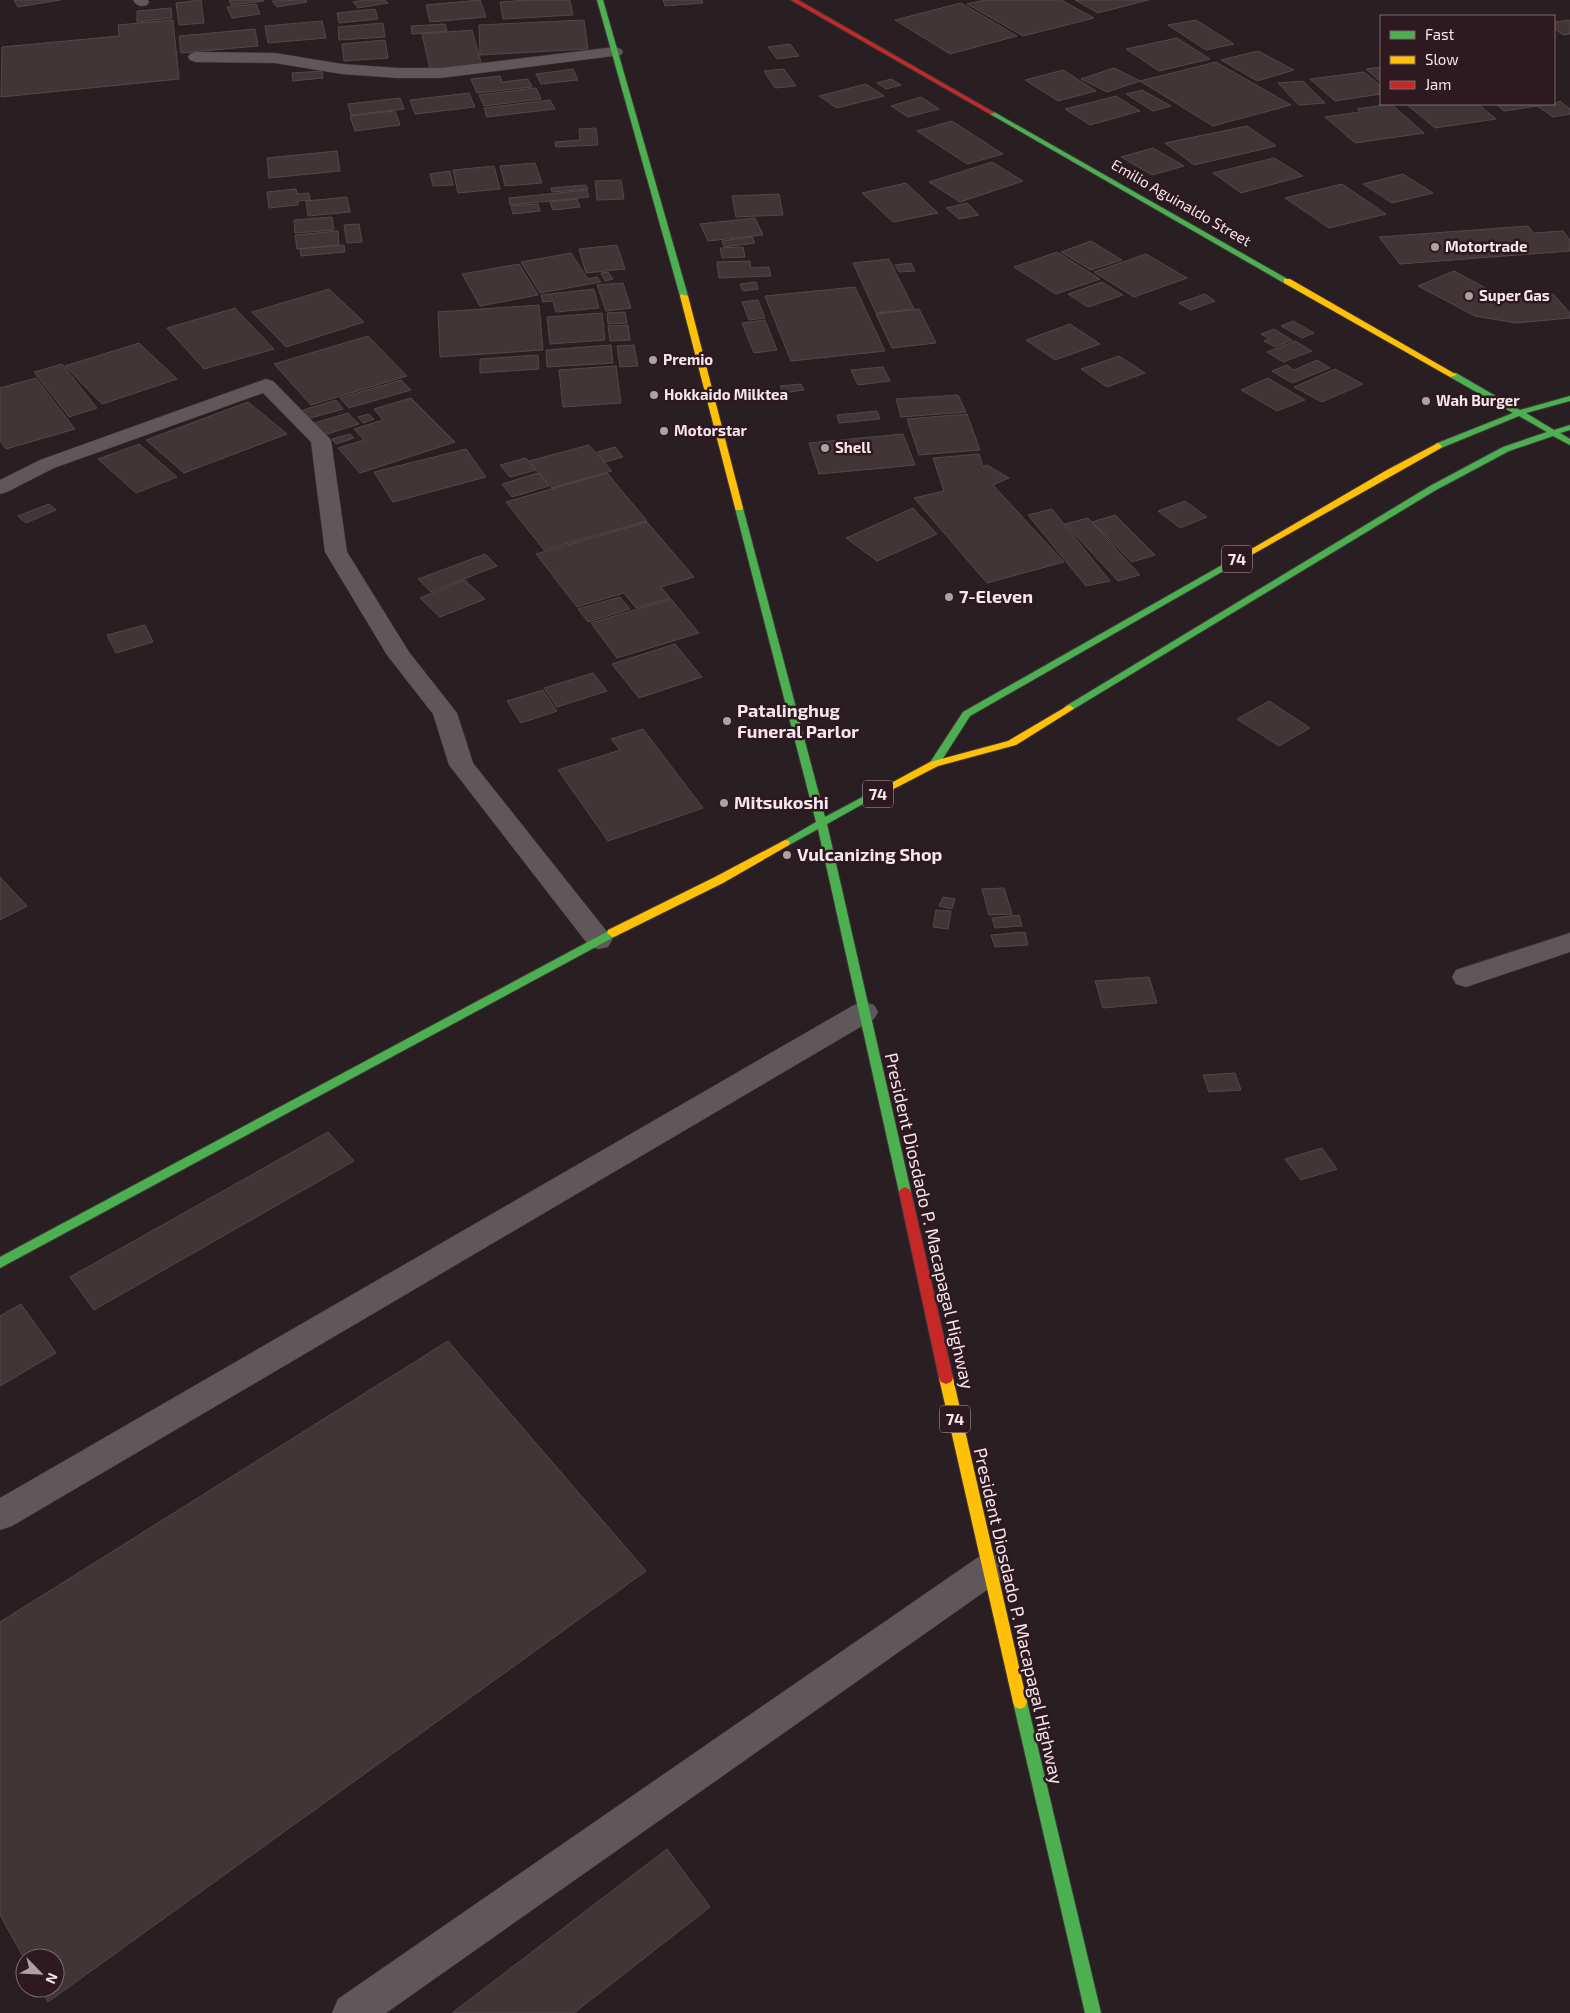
<svg xmlns="http://www.w3.org/2000/svg" width="1570" height="2013" viewBox="0 0 1570 2013" font-family="'Exo 2',sans-serif">
<style>
.building{fill:#423535;stroke:#524849}
.lines{fill:none;stroke-linecap:round;stroke-linejoin:round}
.lane-casing{stroke:#42383c;stroke-width:1}
.street-casing{stroke:#42383c;stroke-width:1}
.fast-casing{stroke:#42383c;stroke-width:2}
.slow-casing{stroke:#42383c;stroke-width:2}
.jam-casing{stroke:#42383c;stroke-width:2}
.lane{fill:#5f5759;fill-rule:evenodd}
.street{fill:#5f5759;fill-rule:evenodd}
.fast{fill:#4caf50;fill-rule:evenodd}
.slow{fill:#ffc107;fill-rule:evenodd}
.jam{fill:#c62828;fill-rule:evenodd}
.poi-dot{fill:#aea1a4;stroke:#2d191f;stroke-width:2}
.labels{text-anchor:middle;stroke-width:5;stroke-linejoin:round;paint-order:stroke}
.far-street-label{font-size:15px;fill:#f5e7eb;stroke:#2d191f}
.far-poi-label{font-size:15px;font-weight:bold;fill:#f5e7eb;stroke:#2d191f;text-anchor:start}
.shield{fill:#2d191f;stroke:#b9a9ae;stroke-width:1}
.shield-label{font-size:16px;font-weight:bold;fill:#f5e7eb}
.poi-label{font-size:18px;font-weight:bold;fill:#f5e7eb;stroke:#2d191f;text-anchor:start}
.street-label{font-size:18px;fill:#f5e7eb;stroke:#2d191f}
</style>
<rect width="100%" height="100%" fill="#291e21"/>
<path class="building" d="M14,0h46l-42,7z
M201,0l3,23 -25,2 -3,-22z
M229,0h34l1,1 -33,4z
M306,0l1,2 -30,5 -5,-6z
M364,0h21l3,3 -30,5 -5,-6z
M480,0l6,17 -56,5 -4,-17z
M528,0h42l3,15 -70,4 -3,-17z
M663,0h39l1,3 -38,3z
M985,0h76l33,18 -71,18 -56,-32z
M1075,0h73l-50,13z
M961,3l56,33 -67,18 -55,-34z
M256,4l4,10 -28,4 -5,-11z
M171,8l1,10 -35,4v-11z
M375,9l3,10 -39,4 -2,-10z
M173,20l6,59 -178,18 1,-50 117,-11 -1,-11z
M584,20l4,29 -108,6 -1,-30z
M1196,20l38,24 -28,6 -38,-25z
M1570,20v14l-7,1 -9,-7v-6z
M322,21l4,17 -58,5 -3,-17z
M383,23l2,14 -46,3 -1,-13z
M445,24l2,7 -35,3 -1,-8z
M255,29l3,17 -77,7 -2,-17z
M472,30l10,36 -39,4 -1,-2 -12,1 -8,-35z
M1177,38l33,21 -51,12 -33,-22z
M385,40l3,18 -44,3 -2,-17z
M790,44l9,12 -22,3 -9,-12z
M1258,51l36,19 -37,11 -36,-21z
M1216,62l75,43 -78,21 -73,-45z
M1381,67v15l-15,-13z
M1114,68l26,13 -33,11 -26,-13z
M573,69l5,11 -37,4 -5,-10z
M784,69l12,17 -21,2 -11,-17z
M1063,70l33,21 -38,10 -33,-21z
M322,71l1,7 -30,3 -1,-8z
M1364,72l17,14v8l-46,7 -25,-22z
M500,76l2,6 26,-3 4,8 -55,6 -6,-14z
M891,79l10,6 -15,4 -9,-6z
M1303,81l22,22 -26,2 -21,-22z
M866,84l18,12 -47,12 -18,-12z
M536,88l5,11 -57,7 -5,-11z
M1142,90l29,16 -18,5 -27,-17z
M469,93l6,14 -60,7 -5,-14z
M1116,96l24,15 -50,14 -25,-16z
M921,97l18,12 -31,8 -17,-11z
M400,98l4,11 -53,6 -3,-11z
M550,100l5,9 -68,8 -3,-9z
M1560,101l10,8v5l-17,3 -17,-12 18,-1z
M1391,104l33,29 -69,10 -30,-26 35,-5 -3,-3z
M1406,104h72l18,15 -61,9z
M1496,104h39l3,2 -34,5z
M395,111l5,14 -45,6 -5,-15z
M952,121l51,33 -36,10 -50,-33z
M1247,126l29,20 -82,19 -29,-22z
M596,128l2,17 -42,2 -1,-5 25,-2 -1,-11z
M1153,148l31,18 -32,9 -31,-18z
M337,151l3,20 -71,7 -2,-20z
M1274,158l29,18 -62,17 -28,-20z
M992,162l31,19 -63,21 -31,-20z
M535,163l7,20 -37,3 -5,-20z
M494,166l6,23 -42,4 -5,-23z
M450,171l3,14 -20,1 -3,-12z
M1403,174l30,19 -41,10 -29,-19z
M621,180l3,19 -27,1 -2,-19z
M906,183l32,30 -45,9 -31,-29z
M1342,184l44,30 -57,14 -44,-30z
M586,185l2,4 -36,3 -1,-4z
M296,189l1,5 12,-1 1,7 -12,1v4l-29,3 -2,-16z
M587,190l2,7 -79,8 -1,-7z
M779,194l4,21 -47,2 -4,-21z
M347,197l3,15 -42,4 -2,-15z
M577,199l3,8 -27,3 -3,-8z
M967,203l12,12 -20,4 -13,-11z
M538,204l2,7 -27,3 -2,-8z
M332,217l2,13 -39,3 -1,-13z
M755,218l8,17 -55,6 -8,-17z
M359,224l3,18 -15,1 -3,-18z
M1528,226l6,7 29,-2 7,9v11l-170,13 -21,-27z
M338,231l1,14 -42,4 -2,-14z
M752,237l3,6 -31,4 -2,-6z
M1091,241l31,19 -31,10 -30,-18z
M344,245l1,7 -44,4 -1,-7z
M617,245l8,24 -39,4 -7,-24z
M743,247l2,10 -23,1 -2,-10z
M1057,252l43,27 -44,15 -42,-27z
M571,253l17,26 9,-2 4,5 -61,11 -19,-31z
M1146,254l41,24 -53,19 -40,-25z
M889,259l25,50 -38,4 -23,-50z
M750,261l1,7 18,-1 2,9 -52,2 -2,-16z
M911,263l4,8 -16,1 -4,-7z
M519,264l19,31 -58,11 -18,-32z
M1454,271l52,28 47,-5 17,19v5l-54,5 -41,-7 -57,-30z
M608,272l5,7 -8,2 -4,-8z
M756,282l2,7 -15,2 -3,-7z
M1102,282l21,13 -35,12 -20,-13z
M623,283l8,25 -25,3 -9,-26z
M855,287l30,64 -94,10 -26,-65z
M329,289l35,33 -78,25 -34,-35z
M594,289l5,19 -43,4 -3,-11 -10,1 -2,-7z
M1205,294l10,7 -24,9 -12,-7z
M758,300l7,18 -16,2 -7,-18z
M539,305l4,45 -103,7 -2,-45z
M235,308l39,41 -70,20 -37,-41z
M919,309l17,34 -44,5 -16,-34z
M625,312l2,11 -19,1 -1,-11z
M602,313l3,27 -55,4 -3,-27z
M765,320l12,30 -23,3 -12,-30z
M1293,321l21,12 -12,5 -21,-12z
M1070,324l30,20 -45,16 -29,-20z
M628,325l2,15 -20,1 -2,-15z
M1274,329l18,11 -17,7 -11,-6 5,-2 -8,-5z
M368,336l39,40 -96,29 -37,-41z
M1295,341l17,10 -29,11 -16,-10z
M139,343l38,36 -75,25 -37,-38z
M611,345l2,18 -66,4 -1,-17z
M634,345l4,21 -18,1 -3,-21z
M538,355l1,14 -59,4v-14z
M1119,356l26,17 -38,14 -26,-18z
M1317,360l13,8 -38,15 -20,-12 15,-6 7,5z
M62,364l35,44 -28,9 -35,-45z
M616,366l5,37 -58,4 -4,-37z
M883,367l7,14 -32,4 -7,-15z
M1335,369l28,15 -41,18 -28,-15z
M36,378l39,51 -69,20 -6,-8v-53z
M1268,378l37,22 -28,11 -36,-21z
M401,380l10,10 -62,18 -9,-10z
M801,384l3,6 -21,3 -3,-7z
M958,395l8,17 -65,5 -5,-18z
M411,398l44,44 -95,31 -22,-25 26,-8 -10,-11 29,-9 -9,-11z
M336,400l7,9 -36,10 -7,-8z
M248,402l39,32 -103,39 -38,-33z
M877,411l3,8 -41,4 -2,-8z
M348,413l11,11 -38,12 -10,-12z
M369,414l5,5 -11,4 -5,-6z
M967,414l13,36 -61,5 -12,-36z
M350,434l4,4 -18,6 -4,-5z
M903,434l12,31 -96,9 -10,-31z
M139,444l38,33 -41,16 -38,-34z
M589,445l23,26 -60,17 -23,-27z
M615,447l8,10 -18,5 -8,-10z
M466,449l20,28 -93,25 -19,-30z
M979,454l4,13 4,-2 22,13 -16,7 71,77 -77,21 -73,-85 30,-7 -11,-33z
M526,458l10,12 -26,7 -10,-12z
M538,473l11,13 -37,11 -10,-13z
M607,473l40,48 -103,29 -38,-48z
M1185,501l22,16 -27,11 -22,-17z
M49,504l7,6 -30,13 -8,-7z
M913,508l24,26 -60,27 -31,-23z
M1052,509l58,72 -24,5 -58,-71z
M1115,515l40,40 -23,7 -40,-40z
M1088,518l52,57 -22,6 -53,-57z
M647,522l47,55 -33,10 9,11 -34,10 -12,-15 -47,14 -41,-53z
M485,554l12,12 -66,26 -13,-13z
M465,580l20,19 -45,18 -20,-19z
M620,597l10,12 -42,13 -10,-13z
M671,599l28,34 -82,25 -26,-35z
M145,625l8,17 -37,11 -9,-18z
M675,644l27,33 -63,21 -27,-34z
M593,673l14,18 -50,16 -13,-19z
M543,690l14,21 -36,12 -14,-22z
M1269,701l41,27 -31,18 -42,-27z
M643,729l60,79 -95,33 -50,-71 62,-20 -9,-11z
M0,877l27,29 -27,14z
M1004,888l8,26 -23,1 -7,-26z
M943,897l12,2 -3,10 -13,-3z
M936,910l15,1 -3,18 -15,-2z
M1019,915l3,11 -27,2 -3,-10z
M1025,932l3,13 -33,2 -4,-12z
M1149,977l8,26 -54,5 -8,-27z
M1235,1073l6,17 -32,2 -6,-17z
M328,1132l26,29 -260,149 -24,-33z
M1322,1148l15,21 -36,11 -16,-21z
M21,1304l35,49 -56,33v-70z
M448,1341l198,230 -598,431 -7,-14h14v-30h-30v2l-25,-45v-293z
M667,1849l43,58 -136,106h-122z"/>
<g class="lines">
<g class="lane-casing">
<path id="lane" d="M1570,933v19l-104,35 -10,-3 -4,-7 4,-7z
M864,1002l10,3 4,7 -4,7 -862,507 -12,4v-32l854,-493z
M989,1553l12,5 5,11 -5,11 -615,433h-54l6,-14 639,-441z"/>
</g>
<g class="street-casing">
<path id="street" d="M133,0h15l1,2 -2,3c-7,2 -10,1 -14,-5z
M615,47l6,2 2,3 -2,3 -180,23h-44l-55,-4 -67,-11 -79,-1 -6,-2 -2,-3 2,-3 6,-2 79,1 67,11 55,4h44z
M266,379l7,2 58,59 16,112 62,100 48,61 16,50 135,170 4,7 -4,7 -9,2 -9,-2 -141,-182 -16,-51 -46,-59 -62,-103 -14,-110 -48,-49 -209,75 -47,24 -7,2v-14l40,-20z"/>
</g>
<g class="fast-casing">
<path id="fast" d="M597,0h6l85,296 -1,2 -7,-2z
M990,112h4l297,169 -7,2 -294,-169z
M1450,373h6l64,37 50,-14v5l-44,12 28,17 16,-5v5l-10,3 10,6v6l-17,-9 -44,15 -73,39 -364,220h-6l-2,-2 2,-2 364,-220 73,-39 44,-15 -28,-16 -78,32h-6v-4l78,-31 -63,-36z
M739,505l4,3 82,309 45,-24 4,-1 5,3 -52,29 84,368 -2,3h-8l-2,-3 -81,-363 -29,16 -4,1 -5,-3 36,-21 -81,-314z
M1252,548l4,3 -1,2 -285,163 -32,50h-8l-1,-2 34,-52z
M612,929l5,4 -1,3 -616,332v-11z
M1020,1695l5,2 2,5 74,311h-16l-72,-311 2,-5z"/>
</g>
<g class="slow-casing">
<path id="slow" d="M1284,279h6l167,96 -7,2 -166,-94z
M681,294l7,2 55,212 -1,2h-6l-1,-2 -55,-212z
M1438,443l4,3 -1,2 -186,105 -3,1 -4,-3 139,-81z
M1069,705l5,3 -2,2 -56,35 -78,21 -60,31 -4,1 -5,-3 61,-33 78,-21z
M785,840l4,1 1,2 -1,2 -66,38 -107,53 -4,1 -5,-4 1,-3 107,-53z
M946,1372l5,2 2,4 74,324 -2,5 -5,2 -5,-2 -2,-5 -74,-324 2,-4z"/>
</g>
<g class="jam-casing">
<path id="jam" d="M791,0h7l197,113 -5,1z
M905,1187l4,2 2,3 42,186 -2,4 -5,2 -5,-2 -2,-4 -40,-186 2,-3z"/>
</g>
<use href="#lane" class="lane"/>
<use href="#street" class="street"/>
<use href="#fast" class="fast"/>
<use href="#slow" class="slow"/>
<use href="#jam" class="jam"/>
</g>
<g class="poi-dot">
<circle cx="1435" cy="247" r="5"/>
<circle cx="1469" cy="296" r="5"/>
<circle cx="653" cy="360" r="5"/>
<circle cx="654" cy="395" r="5"/>
<circle cx="1426" cy="401" r="5"/>
<circle cx="664" cy="431" r="5"/>
<circle cx="825" cy="448" r="5"/>
<circle cx="949" cy="597" r="5"/>
<circle cx="727" cy="721" r="5"/>
<circle cx="724" cy="803" r="5"/>
<circle cx="787" cy="855" r="5"/>
</g>
<g class="labels">
<g class="far-street-label">
<text transform="translate(1181 203) rotate(30)" y="5">Emilio Aguinaldo Street</text>
</g>
<g class="far-poi-label">
<text x="1445" y="252">Motortrade</text>
<text x="1479" y="301">Super Gas</text>
<text x="663" y="365">Premio</text>
<text x="664" y="400">Hokkaido Milktea</text>
<text x="1436" y="406">Wah Burger</text>
<text x="674" y="436">Motorstar</text>
<text x="835" y="453">Shell</text>
</g>
<g class="shield">
<rect x="1222" y="545.5" width="30" height="27" rx="4"/>
<rect x="863" y="780.5" width="30" height="27" rx="4"/>
<rect x="940" y="1405.5" width="30" height="27" rx="4"/>
</g>
<g class="shield-label">
<text x="1237" y="565">74</text>
<text x="878" y="800">74</text>
<text x="955" y="1425">74</text>
</g>
<g class="poi-label">
<text x="959" y="603">7-Eleven</text>
<text x="737" y="717">Patalinghug<tspan x="737" dy="21">Funeral Parlor</tspan></text>
<text x="734" y="809">Mitsukoshi</text>
<text x="797" y="861">Vulcanizing Shop</text>
</g>
<g class="street-label">
<text transform="translate(929 1221) rotate(77)" y="6">President Diosdado P. Macapagal Highway</text>
<text transform="translate(1018 1616) rotate(77)" y="6">President Diosdado P. Macapagal Highway</text>
</g>
</g>
<rect x="1380" y="15" width="175" height="90" fill="#2d191f" stroke="#7d6b71"/>
<rect x="1390" y="31" width="25" height="8" fill="#4caf50" stroke="#7d6b71"/>
<text x="1425" y="40" font-size="15" fill="#f5e7eb">Fast</text>
<rect x="1390" y="56" width="25" height="8" fill="#ffc107" stroke="#7d6b71"/>
<text x="1425" y="65" font-size="15" fill="#f5e7eb">Slow</text>
<rect x="1390" y="81" width="25" height="8" fill="#c62828" stroke="#7d6b71"/>
<text x="1425" y="90" font-size="15" fill="#f5e7eb">Jam</text>
<g transform="translate(40 1973) rotate(114)"><circle r="24" fill="#2d191f" stroke="#7d6b71"/>
<path d="M0-4L9 19L0 12L-9 19Z" fill="#aea1a4"/>
<text y="-8" font-size="14" font-weight="bold" text-anchor="middle" fill="#f5e7eb">N</text>
</g>
</svg>
